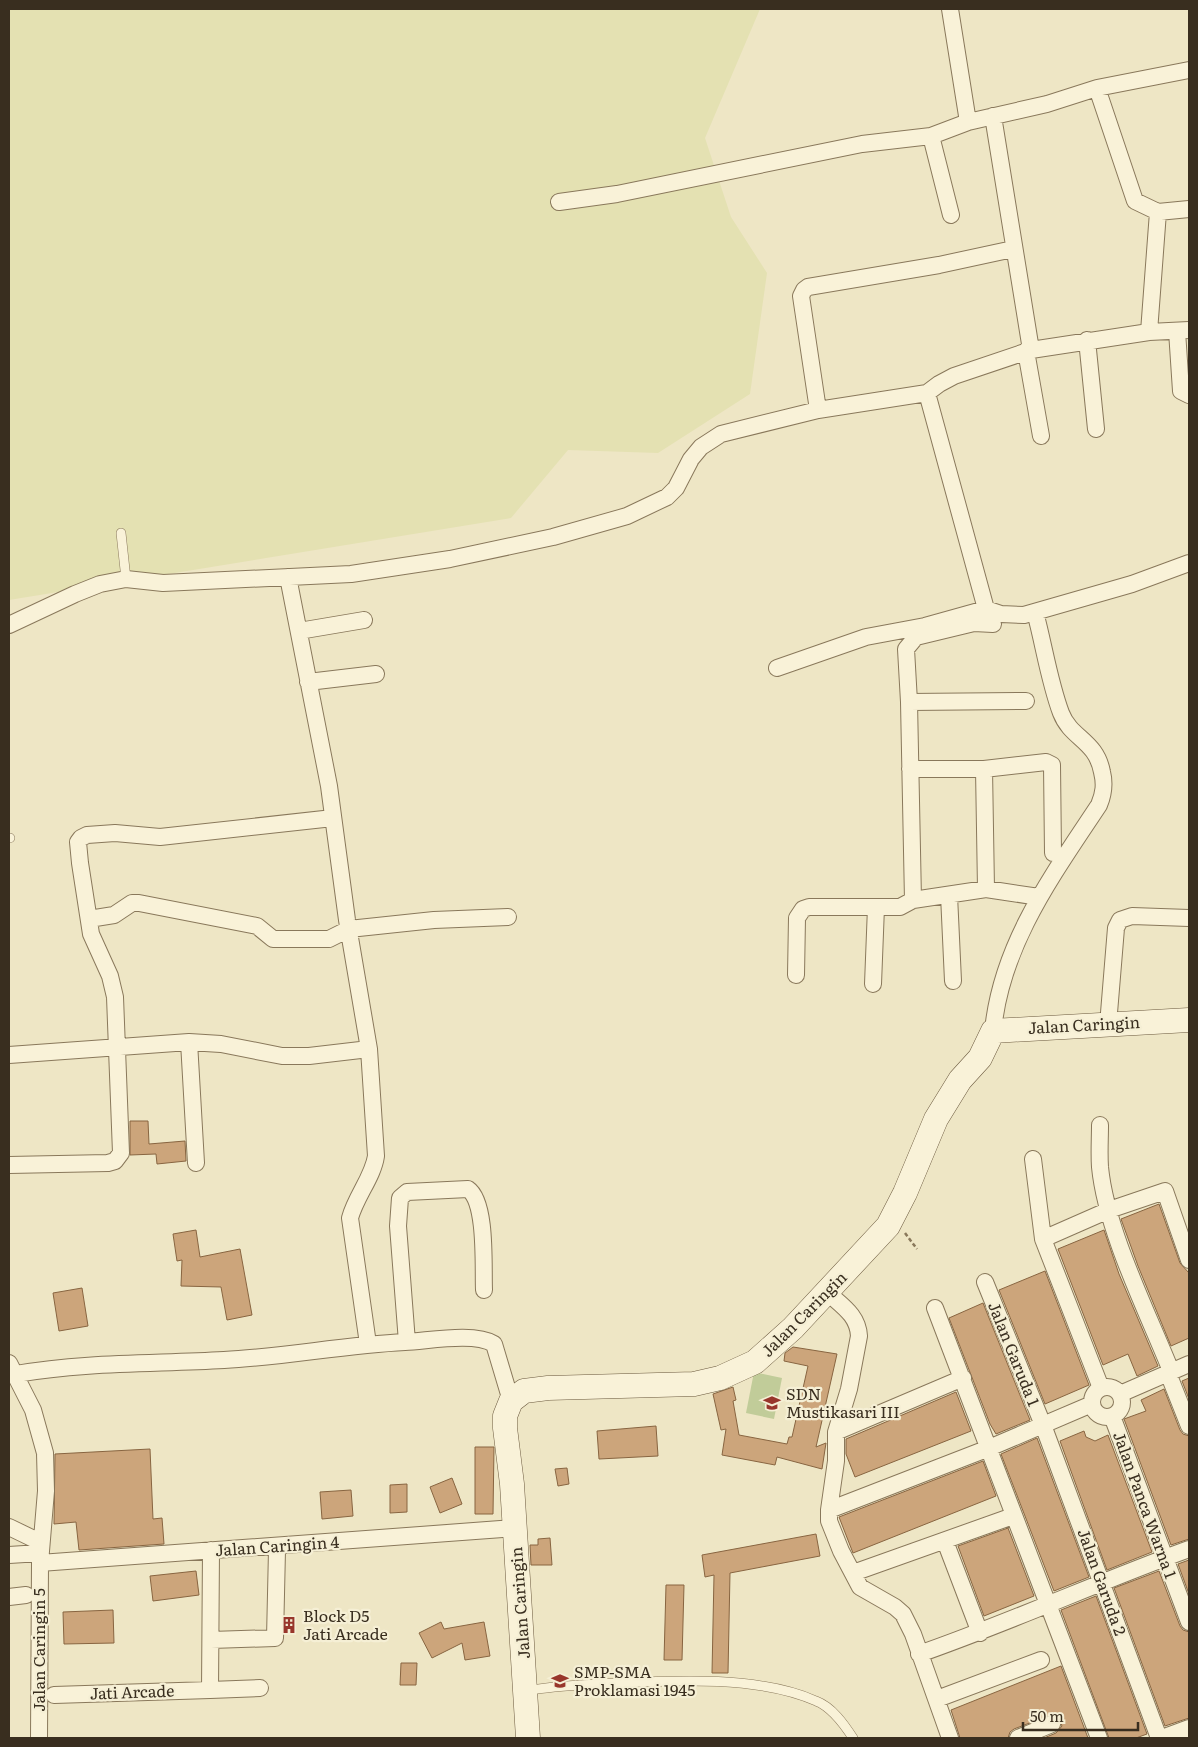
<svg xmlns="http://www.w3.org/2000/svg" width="1198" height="1747" viewBox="0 0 1198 1747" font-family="Literata,serif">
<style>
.farmland{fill:#e4e1b2}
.green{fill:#c1cc99}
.building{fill:#cca57b;stroke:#886541}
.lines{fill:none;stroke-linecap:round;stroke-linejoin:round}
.lane-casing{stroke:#89785b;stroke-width:10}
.street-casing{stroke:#89785b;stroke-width:18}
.secondary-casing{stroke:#6b593e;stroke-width:25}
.path{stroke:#89785b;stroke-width:2.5;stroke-dasharray:4 2.5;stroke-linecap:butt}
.lane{stroke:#f9f2d8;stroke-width:9}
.street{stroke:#f9f2d8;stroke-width:16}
.secondary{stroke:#f9f2d8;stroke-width:24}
.labels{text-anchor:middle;stroke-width:4.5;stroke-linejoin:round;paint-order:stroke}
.street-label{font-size:16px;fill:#392e1f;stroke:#f5efd5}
.poi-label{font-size:16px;fill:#392e1f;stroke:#f5efd5;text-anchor:start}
</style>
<rect width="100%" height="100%" fill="#eee6c5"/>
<path class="farmland" d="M9,9h751l-55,129 26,79 36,56 -17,121 -92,59 -90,-3 -57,68 -502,82z"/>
<path class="green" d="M754,1372l28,6 -8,41 -28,-6z"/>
<path class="building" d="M130,1121h18l1,23 36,-3 1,20 -29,3 -1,-10 -26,1z
M1159,1204l21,59 9,10v65l-18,8 -33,-80 -17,-47z
M196,1230l4,27 40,-8 12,66 -25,5 -6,-33 -40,-1 1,-26 -5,1 -4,-27z
M1104,1230l15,44 39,92 -21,10 -9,-22 -25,11 -45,-116z
M1045,1271l44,114 -44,19 -46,-114z
M82,1288l6,38 -29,5 -6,-38z
M983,1303l47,117 -34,14 -6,-10 -41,-106z
M793,1347l44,7 -21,93 10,-4 -4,26 -45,-12 -2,8 -53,-10 4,-26 -5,1 -8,-36 20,-7 3,13 -3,1 6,34 48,9 2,-7h3l16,-71 -24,-5 1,-8z
M1189,1378v21l-7,-18z
M1164,1389l16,41 3,4 6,2v103l-18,6 -47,-126 22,-8 -5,-11z
M956,1392l15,39 -116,46 -9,-23v-15z
M656,1426l2,30 -59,3 -2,-28z
M1084,1431l2,6 9,4 13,-6 44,117 -45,18 -47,-129z
M1037,1438l52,139 -35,14 -53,-137z
M475,1447h19l-1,67h-18z
M150,1449l3,70 9,-1 2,26 -85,6 -3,-28 -22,2 1,-70z
M983,1461l13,35 -143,57 -14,-36z
M567,1468l2,16 -11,2 -3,-17z
M452,1478l10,26 -22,9 -10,-26z
M407,1484v28l-17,1v-28z
M351,1490l2,26 -31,3 -2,-27z
M1008,1528l26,68 -50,20 -26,-70z
M816,1534l4,22 -90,17 -2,100h-16l2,-98 -9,2 -3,-22z
M550,1538l2,27h-21l-1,-20h8v-6z
M1189,1560v34l-11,-30z
M196,1571l3,24 -46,6 -3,-25z
M1159,1571l21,55 3,4 6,2v86l-24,8 -51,-138z
M666,1585h18l-2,75h-18z
M1096,1596l51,138 -11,4h-27l-48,-128z
M113,1610l1,33 -50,1 -1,-32z
M441,1622l3,7 40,-7 6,34 -25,4 -3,-17 -30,15 -13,-25z
M401,1663h16l-1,22h-16z
M1061,1666l27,72h-44l12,-5 6,-7 -4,-10 -5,-2 -39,15 -4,3 -2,6h-48l-9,-28z"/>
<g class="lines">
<g class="lane-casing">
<path id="lane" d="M121,533l5,46
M9,838h1
M526,1691c30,-6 60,-6 91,-8 60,-3 143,-7 199,18 16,6 28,23 37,37"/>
</g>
<g class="street-casing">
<path id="street" d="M950,9l18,113
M1097,88l38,113 23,11 31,-3
M993,116l38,234
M931,136l20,79
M559,202l58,-8 245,-50 69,-8 37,-14 79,-18 50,-16 92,-18
M1177,331l4,60 8,4
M1149,332l40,-2
M1087,340l9,89
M1026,351l15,85
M927,393l59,216
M818,410l-17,-114 3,-6 4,-3 131,-22 74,-16
M288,577l41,209 18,134 22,129 7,107c-3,21 -20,40 -26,62l18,126
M9,625l66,-31 25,-10 26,-5 37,4 188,-9 99,-15 103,-22 74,-21 40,-19 9,-9 15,-29 10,-12 20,-13 97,-24 109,-17 12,-9 15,-8 77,-26 118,-18 9,-120
M299,631l65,-11
M777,668l89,-31 59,-11 61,-17 15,5 23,1 108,-31 57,-21
M308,682l68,-8
M909,702l117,-1
M910,769h74l2,120
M984,769l62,-7 6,3 1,88
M949,895l4,86
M913,900l-4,-198 -3,-53 10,-12 58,-14 19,1
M89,919l25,-4 18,-12h7l118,23 16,13h56l20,-10 85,-9 74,-3
M796,975l1,-57 6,-9 6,-2h91l13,-7 73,-11 53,8
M873,984l3,-77
M1108,1025l8,-97 4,-8 12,-4 57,2
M993,1031c8,-86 59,-155 106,-226 5,-12 6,-21 3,-33 -6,-32 -31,-33 -41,-59 -12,-32 -17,-68 -26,-101
M189,1042l7,121
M9,1055l180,-13 32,2 61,12h27l60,-7
M1100,1125c0,14 -1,28 0,42 6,63 47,144 71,204
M1033,1159l10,80 58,149
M9,1165l99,-2 7,-2 6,-8 -6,-156 -5,-21 -19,-42 -11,-71 -2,-21 3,-4 6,-3 28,-2 45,4 173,-19
M1043,1239l66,-29 56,-19 24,69
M985,1282l58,143 116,313
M827,1292c15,14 31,23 32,44l-10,53 -13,43v29l-7,49v11l12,30 19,36 35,20 8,7 10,20 37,104
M935,1308l164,430
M407,1342l-9,-116 2,-28 7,-6 61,-3c19,13 15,78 16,101
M9,1363l24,47 12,43 1,38 -6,72 -1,175
M1168,1373l21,53
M16,1374c69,-12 138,-10 208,-14 60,-3 120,-15 181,-18 24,-1 69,-10 89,2l17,57
M1092 1402a15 15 0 1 1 30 0a15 15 0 1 1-30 0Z
M1120,1394l69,-30
M1112,1416l77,206
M836,1432l127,-54
M829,1510l160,-62 103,-44
M9,1527l31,15
M945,1541l35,92
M9,1555l31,-2
M40,1563l475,-35
M853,1573l160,-57
M9,1597l17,-2
M211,1640l64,-2 2,-88
M919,1654c92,-32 179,-72 270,-105
M210,1690l50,-2
M54,1695l156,-5 1,-140
M937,1699l104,-39
M1018,1738l34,-14
M1162,1738l27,-10"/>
</g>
<g class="secondary-casing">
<path id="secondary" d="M528,1738l-16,-254 -7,-56v-12l6,-15 13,-10 24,-3 146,-4 26,-6 35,-16 38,-34 95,-102 17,-33 31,-74 24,-39 20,-22 13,-27 196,-11"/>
</g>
<path class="path" d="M905,1233l12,16"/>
<use href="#lane" class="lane"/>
<use href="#street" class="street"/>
<use href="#secondary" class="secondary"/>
</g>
<defs>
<g id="school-bare" transform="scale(1.35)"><path d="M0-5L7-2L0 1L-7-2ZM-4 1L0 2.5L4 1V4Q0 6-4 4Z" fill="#98362b" stroke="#f5efd5" stroke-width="2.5" paint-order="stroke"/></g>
<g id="building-bare" transform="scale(1.35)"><path d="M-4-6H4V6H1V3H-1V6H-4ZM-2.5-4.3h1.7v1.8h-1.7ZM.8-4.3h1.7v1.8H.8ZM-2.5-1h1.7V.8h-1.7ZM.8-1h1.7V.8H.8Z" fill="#98362b" stroke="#f5efd5" stroke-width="2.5" paint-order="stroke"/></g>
</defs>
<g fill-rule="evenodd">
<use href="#school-bare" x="772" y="1403"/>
<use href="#building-bare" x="289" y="1625"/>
<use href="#school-bare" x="560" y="1681"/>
</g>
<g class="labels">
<g class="street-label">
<text transform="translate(1084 1025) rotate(-3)" y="6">Jalan Caringin</text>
<text transform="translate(804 1314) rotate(-45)" y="6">Jalan Caringin</text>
<text transform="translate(1014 1354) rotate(68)" y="6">Jalan Garuda 1</text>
<text transform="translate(1145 1505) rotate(70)" y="6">Jalan Panca Warna 1</text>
<text transform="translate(277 1546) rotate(-4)" y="6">Jalan Caringin 4</text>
<text transform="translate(1102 1582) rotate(70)" y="6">Jalan Garuda 2</text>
<text transform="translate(520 1603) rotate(-94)" y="6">Jalan Caringin</text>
<text transform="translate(39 1650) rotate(-90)" y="6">Jalan Caringin 5</text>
<text transform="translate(132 1692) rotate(-2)" y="6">Jati Arcade</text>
</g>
<g class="poi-label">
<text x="786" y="1400">SDN<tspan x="786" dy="18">Mustikasari III</tspan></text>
<text x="303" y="1622">Block D5<tspan x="303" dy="18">Jati Arcade</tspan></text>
<text x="574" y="1678">SMP-SMA<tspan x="574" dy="18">Proklamasi 1945</tspan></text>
</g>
</g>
<rect width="1198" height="1747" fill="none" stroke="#392e1f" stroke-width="20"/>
<path d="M1023 1722v8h115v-8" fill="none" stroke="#392e1f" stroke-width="2.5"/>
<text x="1030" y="1722" font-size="15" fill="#392e1f" stroke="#f5efd5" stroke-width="4" paint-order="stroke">50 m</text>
</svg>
